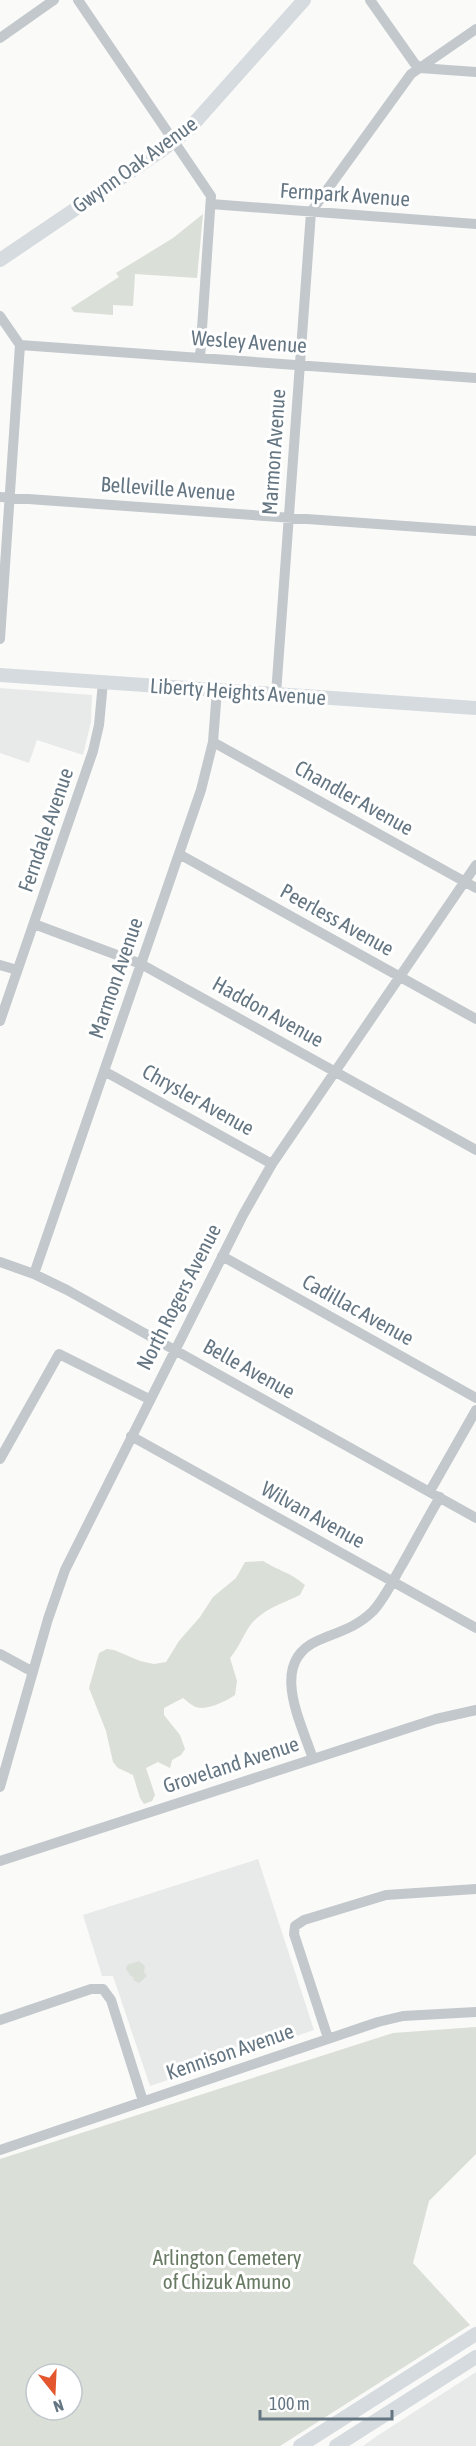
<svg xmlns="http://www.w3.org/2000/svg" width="476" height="2446" viewBox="0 0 476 2446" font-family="'Asap Condensed',sans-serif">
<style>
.built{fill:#e8e9e9}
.green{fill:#dadfd7;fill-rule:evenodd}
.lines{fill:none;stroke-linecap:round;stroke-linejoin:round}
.minor{stroke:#c3c8cc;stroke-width:10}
.major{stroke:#d6dbdf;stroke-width:14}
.labels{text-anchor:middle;stroke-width:6;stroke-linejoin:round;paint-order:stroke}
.street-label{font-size:21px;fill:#657683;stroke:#fff}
.park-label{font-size:21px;fill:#687a64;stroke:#fff}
</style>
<rect width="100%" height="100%" fill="#fafaf8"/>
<path class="built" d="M0,688l92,7 -1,27 -8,33 -46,-15 -8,23 -29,-10z
M258,1859l56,171 -164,56 -37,-110h-11l-19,-61z
M476,2372v74h-113l14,-10z"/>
<path class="green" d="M203,214l-6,64 -62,-4 -2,32 -20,-1v10l-39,-3 -3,-4 48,-31 -3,-4 57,-35z
M263,1561c16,10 27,11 42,24l-5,10c-14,7 -31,12 -43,23 -12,10 -16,28 -27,40l7,23 -2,14c-9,6 -28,16 -39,12 -4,-1 -9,-6 -13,-9l-19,10v7l16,20 5,14 -4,6 -9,5 -2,8 -12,-6 -12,6 9,27 -3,6 -8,3 -4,-6 -7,-23 -15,-7 -5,-6 -7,-31 -17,-43 10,-35 8,-4 7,1 26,11 14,3 12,-2 13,-21 21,-24 13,-20 23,-19 9,-16z
M139,1961l6,5 -1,6 3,4 -8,7 -6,-3 1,-2 -4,-3 -4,-6 1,-4z
M476,2027v127l-47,47 -16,62 57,62 -190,121h-280v-287l393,-126zM36,2374h36v36h-36z"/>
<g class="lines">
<path class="minor" d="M78,0l133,196 -11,162
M370,0l45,64 5,4 56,4
M0,38l54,-38
M211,204l265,20
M0,316l20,29 -20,294
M20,345l456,33
M0,497l476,34
M276,694l35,-482 100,-138 65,-45
M213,742l263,146
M179,854l297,165
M34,924l107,40 335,186
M0,965l17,5
M0,1021l93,-270 6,-26 4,-43
M104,1071l168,93
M222,1256l254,142
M0,1262l34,12 33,16 409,228
M34,1274l167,-484 12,-48 4,-52
M131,1436l345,192
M0,1459l59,-105 90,45
M430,1491l46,-81
M0,1654l33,18
M313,1759c-11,-35 -45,-96 4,-118 20,-9 39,-13 56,-30 12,-13 20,-31 29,-46 13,-23 25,-46 38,-68
M0,1787l48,-168 17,-49 178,-355 29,-51 204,-299
M0,1861l436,-142 40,-9
M0,2020l91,-31h12l8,11 32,101
M328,2038l-34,-104 1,-8 9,-6 82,-25 90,-6
M0,2150l378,-128 25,-6 73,-4"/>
<path class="major" d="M0,260l161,-109 28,-22 115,-129
M0,675l476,33
M300,2446l176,-112
M336,2446l140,-89"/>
</g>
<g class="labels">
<g class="street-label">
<text transform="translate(135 165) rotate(-36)" y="7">Gwynn Oak Avenue</text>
<text transform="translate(345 195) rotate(4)" y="7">Fernpark Avenue</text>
<text transform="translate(249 342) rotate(4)" y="7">Wesley Avenue</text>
<text transform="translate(274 452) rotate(-86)" y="7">Marmon Avenue</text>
<text transform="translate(168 489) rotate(4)" y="7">Belleville Avenue</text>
<text transform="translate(238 692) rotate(4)" y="7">Liberty Heights Avenue</text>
<text transform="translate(354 798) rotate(29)" y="7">Chandler Avenue</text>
<text transform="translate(46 830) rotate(-71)" y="7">Ferndale Avenue</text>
<text transform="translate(337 920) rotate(29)" y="7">Peerless Avenue</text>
<text transform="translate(116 978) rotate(-71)" y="7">Marmon Avenue</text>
<text transform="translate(268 1012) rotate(29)" y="7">Haddon Avenue</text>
<text transform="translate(198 1100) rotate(29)" y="7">Chrysler Avenue</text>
<text transform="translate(179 1297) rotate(-63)" y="7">North Rogers Avenue</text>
<text transform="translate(358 1310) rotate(29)" y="7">Cadillac Avenue</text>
<text transform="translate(249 1369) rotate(29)" y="7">Belle Avenue</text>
<text transform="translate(313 1515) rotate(29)" y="7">Wilvan Avenue</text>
<text transform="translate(231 1765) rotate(-18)" y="7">Groveland Avenue</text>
<text transform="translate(230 2052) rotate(-19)" y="7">Kennison Avenue</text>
</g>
<g class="park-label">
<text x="227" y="2265">Arlington Cemetery<tspan x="227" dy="24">of Chizuk Amuno</tspan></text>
</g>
</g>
<g transform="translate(54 2392) rotate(162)"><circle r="28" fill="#ffffff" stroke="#c1c8cd" stroke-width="1.5"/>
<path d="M0-4.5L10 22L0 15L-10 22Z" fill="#e4572e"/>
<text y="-9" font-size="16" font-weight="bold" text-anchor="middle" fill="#657683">N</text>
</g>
<path d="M260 2410v9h132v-9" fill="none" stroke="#657683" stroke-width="3"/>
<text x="269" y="2410" font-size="18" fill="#657683" stroke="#ffffff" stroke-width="4.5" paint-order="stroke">100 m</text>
</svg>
